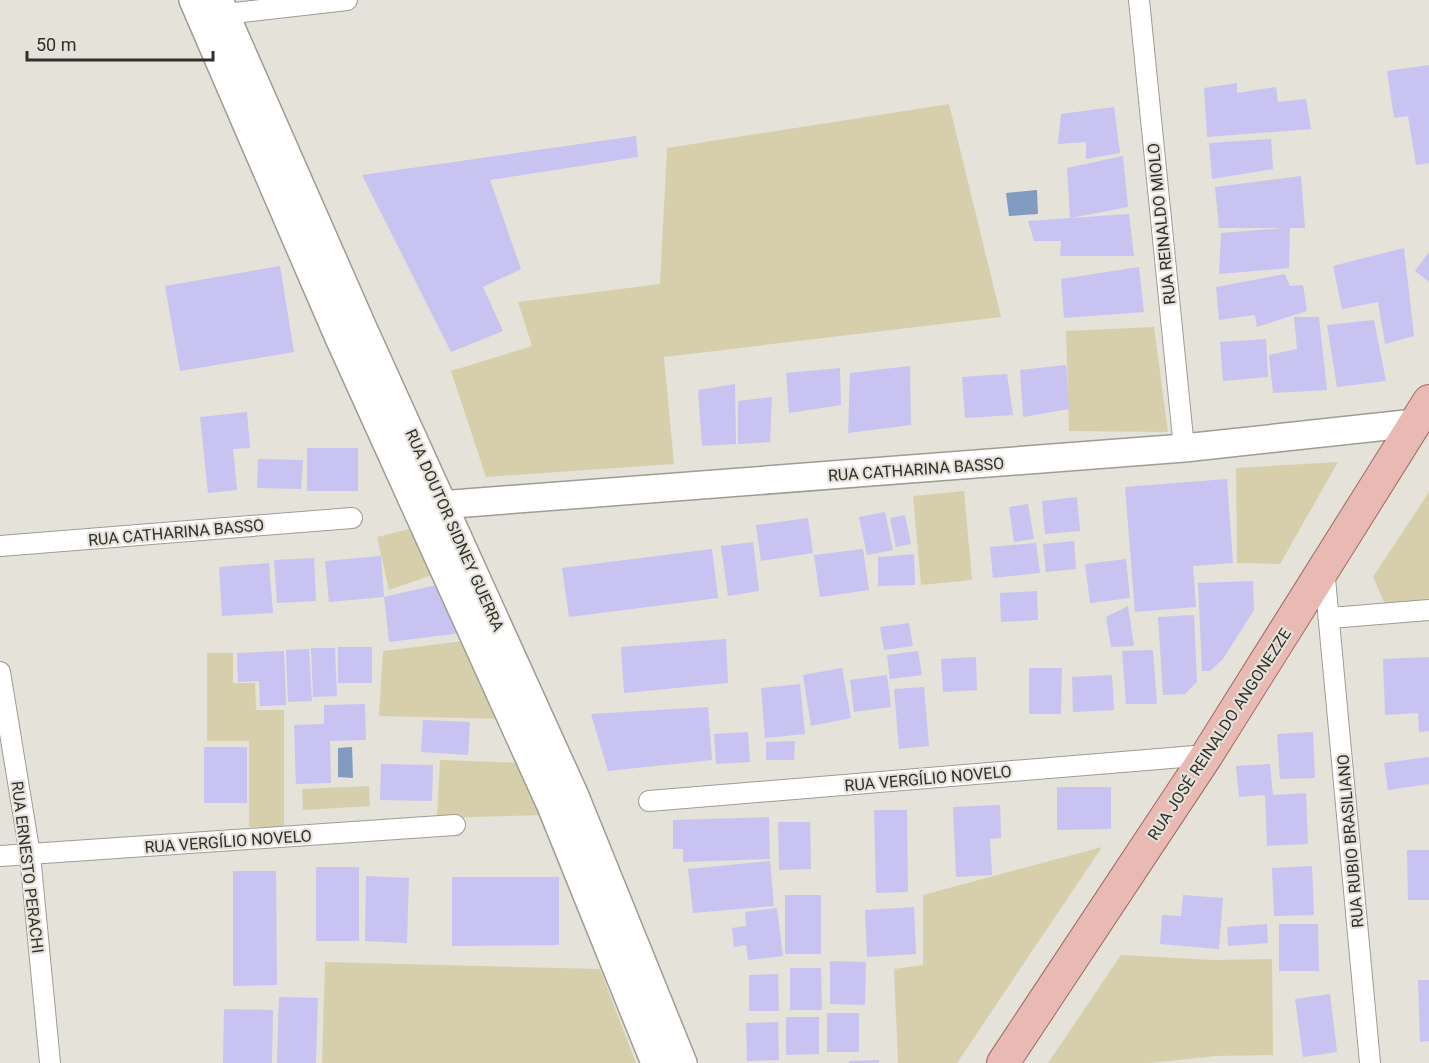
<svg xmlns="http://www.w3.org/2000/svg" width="1429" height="1063" viewBox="0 0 1429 1063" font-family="Roboto,sans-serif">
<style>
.green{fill:#d7cfac}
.water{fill:#819cc0}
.building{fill:#c8c3f0}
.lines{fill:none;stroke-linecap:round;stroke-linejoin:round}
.street-casing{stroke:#9e9c93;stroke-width:22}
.secondary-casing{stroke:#9e9c93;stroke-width:30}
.primary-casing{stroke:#9e6a62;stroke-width:34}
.street{stroke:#fff;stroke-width:20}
.secondary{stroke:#fff;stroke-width:27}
.primary{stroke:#e9b9b3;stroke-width:32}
.labels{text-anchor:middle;stroke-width:4.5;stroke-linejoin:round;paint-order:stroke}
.street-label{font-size:16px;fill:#302f2b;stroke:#e4e2d9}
</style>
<rect width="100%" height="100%" fill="#e4e2d9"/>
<path class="green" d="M949,104l52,213 -337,40 10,107 -188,13 -35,-106 81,-25 -14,-44 142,-18 7,-136z
M1154,327l14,105 -99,-1 -3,-100z
M1338,462l-58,102 -43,-1 -1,-95z
M964,491l8,89 -51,5 -8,-89z
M1429,492v107l-44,5 -12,-27z
M414,528l21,46 -46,16 -12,-53z
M463,641l42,78 -126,-3 4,-65z
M207,653h26v30h22l1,27h28v117h-35v-86h-42z
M440,760l81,3 23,52 -107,3z
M369,786l1,20 -67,4 -1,-21z
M1102,847l-145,216h-59l-4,-94 29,-4v-70z
M1121,955l94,5 57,-1 1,96 -57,1 -67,7h-101z
M325,962l275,7 36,94h-314z"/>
<path class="water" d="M1037,190l1,24 -29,2 -3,-23z
M352,747l1,31 -15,-1v-29z"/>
<path class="building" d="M1429,65v98l-13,2 -8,-49 -14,2 -7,-47z
M1237,83v10l39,-6 2,15 28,-3 5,30 -104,8 -3,-49z
M1114,107l6,46 -34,6v-17l-28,2 3,-30z
M636,136l2,21 -148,23 31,89 -38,18 20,44 -52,21 -89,-177z
M1271,139l2,30 -61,10 -3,-36z
M1123,156l5,51 -58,11 -3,-50z
M1301,176l4,52h-15l-1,40 -70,6 2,-41 64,-5h-66l-4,-41z
M1129,214l5,42h-74l1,-15h-27l-6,-20z
M1404,248l10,88 -29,8 -7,-42 -36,7 -9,-43z
M1429,252v30l-14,-11z
M280,266l14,86 -114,19 -15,-85z
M1139,267l5,45 -80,6 -3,-39z
M1285,274l5,12 13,-1 4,26 -50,16 -2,-12 -36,5 -3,-33z
M1294,317h25l8,73 -54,3 -4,-38 28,-6z
M1374,320l12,61 -49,6 -10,-62z
M1266,339l2,38 -45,4 -3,-39z
M1066,365l3,44 -46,8 -3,-47z
M910,366l1,59 -63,8 2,-60z
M840,368l1,37 -52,8 -3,-40z
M1007,374l6,41 -48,3 -3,-41z
M735,384l1,60 -34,2 -4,-56z
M772,397l-2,45 -32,2v-43z
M247,412l3,36 -17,1 4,41 -29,3 -8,-76z
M307,448h51v43h-51z
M258,459l45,1 -2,29 -44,-1z
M1227,479l6,84 -40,3 3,41 -61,5 -10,-125z
M1077,497l3,34 -35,3 -3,-33z
M1028,504l6,35 -20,3 -5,-35z
M885,512l8,38 -26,5 -8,-38z
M905,515l6,29 -15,3 -6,-29z
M808,518l5,35 -52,8 -5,-36z
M1074,541l2,28 -30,3 -3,-28z
M753,542l6,49 -31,5 -7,-50z
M1036,543l4,30 -47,5 -3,-31z
M712,549l6,49 -149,19 -7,-49z
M863,549l6,41 -49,7 -6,-42z
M914,554l1,31 -37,1v-29z
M381,556l3,41 -55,5 -4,-41z
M314,558l2,43 -39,2 -3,-43z
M1126,559l4,39 -40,5 -5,-39z
M269,563l4,50 -51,3 -3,-49z
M1253,581l1,29 -31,49 -13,12h-8l-4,-88z
M436,585l25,48 -72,9 -5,-45z
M1037,591l1,29 -37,2 -1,-29z
M1128,606l6,40 -23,1 -5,-30z
M1194,615l3,67 -12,12 -22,1 -5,-78z
M909,623l4,23 -29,4 -4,-23z
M726,639l2,44 -104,10 -3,-46z
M338,647h34v36h-34z
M311,648h24l2,48 -24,1z
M309,649l3,52 -24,1 -2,-52z
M1153,650l4,54h-31l-4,-53z
M284,651l2,54 -26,1 -1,-25 -21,1 -1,-29z
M918,651l4,24 -32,4 -3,-24z
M976,657l1,33 -34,2 -2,-33z
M1429,657v74l-10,1 -1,-19 -33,2 -2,-56z
M842,668l9,50 -40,8 -8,-51z
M1029,668h33l-1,46h-32z
M887,675l4,32 -37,5 -4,-32z
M1112,675l2,35 -41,2 -1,-35z
M800,684l5,50 -40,4 -4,-50z
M924,687l5,59 -30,3 -5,-60z
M365,704l1,36 -36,1 1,42 -35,1 -2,-59 30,-1v-19z
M708,707l4,53 -104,11 -17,-57z
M423,720l47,2 -2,33 -47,-3z
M748,732l2,30 -34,2 -2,-30z
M1313,732l2,46 -35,1 -3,-45z
M795,741l-1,19h-28v-18z
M204,747h43v56h-43z
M1429,757v27l-41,6 -4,-27z
M381,764l52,1 -1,36 -52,-1z
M1270,764l3,31 33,-2 2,51 -41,2 -2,-51 -26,2 -3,-31z
M1057,787h54v42l-54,1z
M1000,805l1,33 -11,1 2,36 -36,2 -3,-70z
M874,810h33l1,82 -32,1z
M769,817l1,42 -87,3v-13h-10v-29z
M778,822h32l1,47 -32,1z
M1407,850h22v50h-21z
M770,861l4,45 -81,7 -5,-44z
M1312,866l2,49 -40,1 -2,-48z
M316,867h43v74h-43z
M233,871h43l1,114 -44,1z
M366,876l43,2 -2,65 -42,-2z
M452,877h107v68l-107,1z
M785,895h36v59h-36z
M1183,895l40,3 -4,51 -59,-5 2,-29 19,1z
M914,907l2,47 -49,3 -2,-47z
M777,908l6,48 -35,4 -2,-15 -12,2 -2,-19 14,-2 -1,-14z
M1267,924l1,19 -40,3 -1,-19z
M1279,924h39l1,47h-40z
M830,961l36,1 -1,43 -35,-1z
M790,968h31l1,42h-32z
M778,974l1,37h-30v-36z
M1418,980h11v61l-9,1z
M1330,994l7,58 -34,5 -8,-58z
M279,997l39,1 -2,65h-39z
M224,1009l49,1 -1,53h-49z
M827,1013h32v39h-32z
M786,1017h33v37l-33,1z
M778,1022l1,38 -32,1 -1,-38z
M879,1060v3h-30v-2z"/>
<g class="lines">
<g class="street-casing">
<path id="street" d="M1139,0l45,448
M213,19l13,-5 121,-14
M0,546l352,-28
M1324,568l46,495
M1330,618l99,-8
M0,672l30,183 20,208
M649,801l558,-46
M0,856l455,-31"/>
</g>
<g class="secondary-casing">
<path id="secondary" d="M193,0l146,338 212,468 104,257
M219,0l144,328 212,468 108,267
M427,506l757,-58 231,-25"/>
</g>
<g class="primary-casing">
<path id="primary" d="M1003,1063l204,-308 222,-354"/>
</g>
<use href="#street" class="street"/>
<use href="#secondary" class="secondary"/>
<use href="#primary" class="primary"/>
</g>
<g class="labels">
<g class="street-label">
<text transform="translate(1161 224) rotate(-96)" y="6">RUA REINALDO MIOLO</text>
<text transform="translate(916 469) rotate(-4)" y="6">RUA CATHARINA BASSO</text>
<text transform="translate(455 530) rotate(66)" y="6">RUA DOUTOR SIDNEY GUERRA</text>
<text transform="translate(176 532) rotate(-5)" y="6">RUA CATHARINA BASSO</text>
<text transform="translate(1219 734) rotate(-57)" y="6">RUA JOSÉ REINALDO ANGONEZZE</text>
<text transform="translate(928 778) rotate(-5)" y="6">RUA VERGÍLIO NOVELO</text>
<text transform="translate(228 841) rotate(-4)" y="6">RUA VERGÍLIO NOVELO</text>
<text transform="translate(1350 841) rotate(-95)" y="6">RUA RUBIO BRASILIANO</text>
<text transform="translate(28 867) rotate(83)" y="6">RUA ERNESTO PERACHI</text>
</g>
</g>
<path d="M27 51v9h186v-9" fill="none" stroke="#302f2b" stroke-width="3"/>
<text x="36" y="51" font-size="18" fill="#302f2b" stroke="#e4e2d9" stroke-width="4.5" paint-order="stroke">50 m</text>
</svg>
